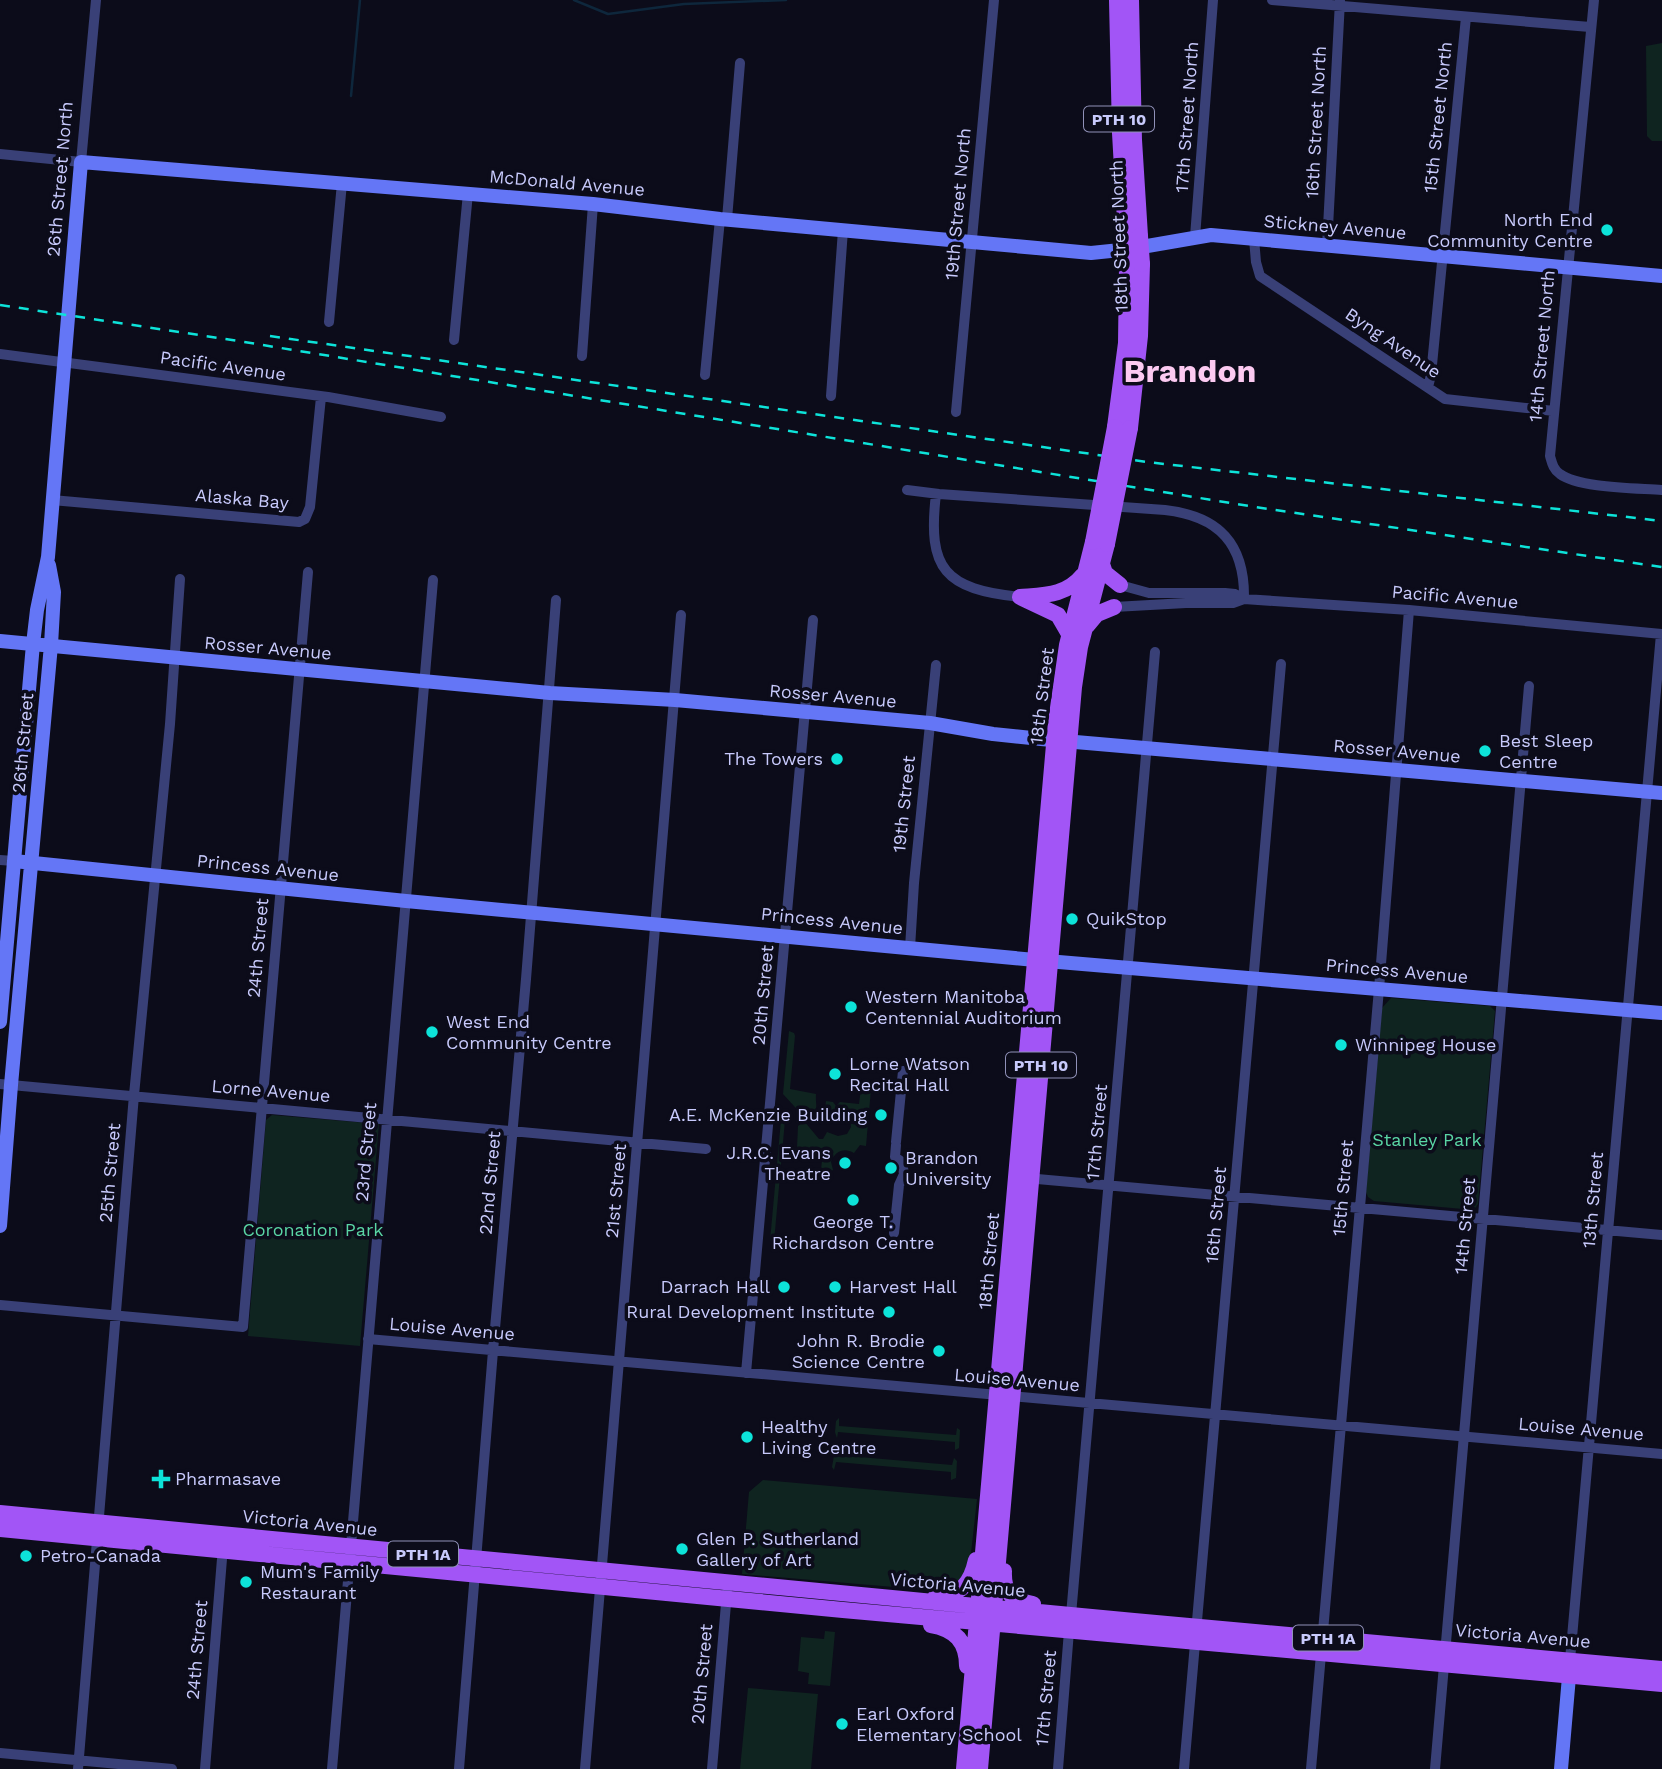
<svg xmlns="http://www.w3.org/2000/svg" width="1662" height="1769" viewBox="0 0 1662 1769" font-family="'Work Sans',sans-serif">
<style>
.green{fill:#0f2420}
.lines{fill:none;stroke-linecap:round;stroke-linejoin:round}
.stream{stroke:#0e273c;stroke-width:2.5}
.street{stroke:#394077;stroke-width:10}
.secondary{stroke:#6476f6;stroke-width:14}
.primary{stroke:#a255f6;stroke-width:16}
.rail{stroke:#0de3d9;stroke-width:2.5;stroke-dasharray:10 9;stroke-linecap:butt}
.primary-bridge{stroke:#a255f6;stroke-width:16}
.poi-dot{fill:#0de3d9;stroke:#0c0c1a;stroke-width:2.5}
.labels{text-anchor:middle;stroke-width:7;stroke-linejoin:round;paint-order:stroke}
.shield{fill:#0c0c1a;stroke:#9091b8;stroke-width:2}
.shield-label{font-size:16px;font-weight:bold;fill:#c8cafc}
.street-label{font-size:18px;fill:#c8cafc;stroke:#0c0c1a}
.poi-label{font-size:18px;fill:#c8cafc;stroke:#0c0c1a;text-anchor:start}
.park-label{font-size:18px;fill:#5ad6a5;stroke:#0c0c1a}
.town-label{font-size:32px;font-weight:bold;fill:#fccaf1;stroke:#0c0c1a}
</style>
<rect width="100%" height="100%" fill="#0c0c1a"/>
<path class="green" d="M1662,43v98h-10l-5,-5 -1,-90z
M1391,998l99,8 5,5 -17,193 -4,6 -100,-9 -6,-4 -2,-5 16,-184z
M789,1031l5,2 1,3 -5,53 26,5c-1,15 5,13 -11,24l-22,-24z
M861,1088l10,1 -5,57 -6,-1 -6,8c-10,-6 -19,-2 -23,9l2,8 -8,5v6l-5,-1 3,-30 -26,-2 1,-22 6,-5 15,18h4l4,-7 11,4 9,-2 4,-7 -1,-7 -8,-5 -14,-1v-3l-3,-1 1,-9 7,1 3,4 4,-4 19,2z
M782,1109l9,11h-6l-11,122 -4,-1z
M272,1115l107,9 -19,222 -112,-10 18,-216z
M839,1418v8l117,9 1,-7 3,2 -1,18 -4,2v-8l-117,-10 -1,6 -2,-6 1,-11z
M835,1450l1,5 116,10 2,-7 3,3 -1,17 -5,2v-8l-115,-10 -2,8 -2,-3z
M763,1480l214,19 -7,63 -9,20 -23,8h-9l-187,-16 7,-82z
M825,1631l10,1 -5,54 -22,-2 1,-11 -11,-2 3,-34 23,2z
M748,1688l70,6 -7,75h-71z"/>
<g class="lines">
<path class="stream" d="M574,0l34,14 76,-10 102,-4
M351,96l9,-96"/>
<path class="street" d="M1272,0l318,27
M1594,0l-44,456c2,7 3,13 10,18 18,14 77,14 102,16
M0,154l81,8 15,-162
M727,219l13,-156
M1195,237l18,-237
M1254,239l2,23 4,14 185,123 109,12
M1327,246l13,-245
M329,322l13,-139
M454,340l14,-147
M0,354l328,43 113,20
M582,356l11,-152
M705,375l15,-156
M1428,387l3,-12 35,-358
M831,396l12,-166
M956,412l38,-412
M907,490l32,4 226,16c54,6 80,34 79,89
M936,494c-9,76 9,95 84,103
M52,500l247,22 6,-3 5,-12 11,-110
M1120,585l29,8h76l10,1 9,5
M1114,607l72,-4h47l11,-4 165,11 253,24
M0,860l14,1
M910,948l4,-65 22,-218
M0,1084l706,65
M896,1142l7,-71
M1026,1178l636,57
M894,1233l5,-48 5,-11 -2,-12 -7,-5 1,-12
M0,1305l243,22 65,-755
M368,1339l1294,115
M746,1373l67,-753
M1071,1615l84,-963
M1570,1660l91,-1026
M0,1753l172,16
M78,1769l56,-674 36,-371 10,-145
M205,1769l19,-235
M332,1769l101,-1189
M459,1769l34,-418 33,-372 30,-379
M585,1769l96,-1154
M712,1769l15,-177
M1058,1769l11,-138
M1184,1769l97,-1105
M1311,1769l68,-780 30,-379
M1435,1769l94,-1083"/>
<path class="secondary" d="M0,641l550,52 125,7 255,23 63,11 48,5 621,54
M14,861l392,40 629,59 627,53
M0,1022l33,-378 4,-34 11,-53 33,-395 512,42 127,15 371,34 39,-4 81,-14 451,41
M0,1226l11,-141 40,-440 3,-53 -5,-27
M1561,1769l9,-104"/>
<path class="primary" d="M1117,0l3,133 6,105
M1131,0l3,140 6,96
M1115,427l11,-84 1,-77
M1130,428l10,-92 2,-72
M1102,564l3,9 15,12
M1020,597c24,-2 46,-1 63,-22
M1022,598l36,17 11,19
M1087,626l10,-12 17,-7
M0,1513l1134,108 528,48
M0,1529l843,81 819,74
M1004,1571c-1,22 8,29 29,33
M936,1596c25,0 35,-13 40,-36
M931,1625c24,4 36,17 36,41
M964,1769l92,-1047 11,-77 26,-103
M980,1769l94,-1082 6,-40 27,-103"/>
<path class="rail" d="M0,305l232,35 1023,167 407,60
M270,336l877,126 515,59"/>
<path class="primary-bridge" d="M1140,236l2,28
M1126,238l1,28
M1093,542l22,-115
M1107,544l23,-116"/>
</g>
<g class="poi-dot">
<circle cx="1607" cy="230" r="7"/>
<circle cx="1485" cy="751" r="7"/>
<circle cx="837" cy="759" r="7"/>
<circle cx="1072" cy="919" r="7"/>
<circle cx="851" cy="1007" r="7"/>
<circle cx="432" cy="1032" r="7"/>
<circle cx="1341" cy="1045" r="7"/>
<circle cx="835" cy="1074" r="7"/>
<circle cx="881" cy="1115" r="7"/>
<circle cx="845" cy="1163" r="7"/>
<circle cx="891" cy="1168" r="7"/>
<circle cx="853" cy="1200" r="7"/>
<circle cx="784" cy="1287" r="7"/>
<circle cx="835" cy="1287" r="7"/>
<circle cx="889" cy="1312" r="7"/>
<circle cx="939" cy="1351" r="7"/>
<circle cx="747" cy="1437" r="7"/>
<path d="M157.5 1468.5h7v7h7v7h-7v7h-7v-7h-7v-7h7z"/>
<circle cx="682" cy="1549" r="7"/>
<circle cx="26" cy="1556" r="7"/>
<circle cx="246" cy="1582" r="7"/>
<circle cx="842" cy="1724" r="7"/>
</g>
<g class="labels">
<g class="shield">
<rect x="1084" y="106.5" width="70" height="25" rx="5"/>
<rect x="1006" y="1052.5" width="70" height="25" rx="5"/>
<rect x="388" y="1541.5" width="70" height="25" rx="5"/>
<rect x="1293" y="1625.5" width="70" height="25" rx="5"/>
</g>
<g class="shield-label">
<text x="1119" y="125">PTH 10</text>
<text x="1041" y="1071">PTH 10</text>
<text x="423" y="1560">PTH 1A</text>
<text x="1328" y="1644">PTH 1A</text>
</g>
<g class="street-label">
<text transform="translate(1187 117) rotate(-86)" y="6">17th Street North</text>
<text transform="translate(1438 117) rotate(-84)" y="6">15th Street North</text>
<text transform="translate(1316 122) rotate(-87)" y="6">16th Street North</text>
<text transform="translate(60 179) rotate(-85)" y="6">26th Street North</text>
<text transform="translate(567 183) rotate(5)" y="6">McDonald Avenue</text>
<text transform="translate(958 204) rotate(-85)" y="6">19th Street North</text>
<text transform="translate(1335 227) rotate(5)" y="6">Stickney Avenue</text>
<text transform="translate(1119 236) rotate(-92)" y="6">18th Street North</text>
<text transform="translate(1393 343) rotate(34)" y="6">Byng Avenue</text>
<text transform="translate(1542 346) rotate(-85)" y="6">14th Street North</text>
<text transform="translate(223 366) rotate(8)" y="6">Pacific Avenue</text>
<text transform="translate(242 499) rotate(5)" y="6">Alaska Bay</text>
<text transform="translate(1455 597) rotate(5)" y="6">Pacific Avenue</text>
<text transform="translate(268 648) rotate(5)" y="6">Rosser Avenue</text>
<text transform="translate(833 696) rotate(5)" y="6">Rosser Avenue</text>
<text transform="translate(1042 696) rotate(-83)" y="6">18th Street</text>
<text transform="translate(23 743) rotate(-85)" y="6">26th Street</text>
<text transform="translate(1397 751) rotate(5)" y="6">Rosser Avenue</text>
<text transform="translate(904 804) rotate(-84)" y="6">19th Street</text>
<text transform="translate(268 868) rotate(6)" y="6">Princess Avenue</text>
<text transform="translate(832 921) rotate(6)" y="6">Princess Avenue</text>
<text transform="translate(258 948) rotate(-85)" y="6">24th Street</text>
<text transform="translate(1397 971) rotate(5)" y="6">Princess Avenue</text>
<text transform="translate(763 995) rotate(-85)" y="6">20th Street</text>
<text transform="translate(271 1091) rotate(5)" y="6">Lorne Avenue</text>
<text transform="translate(1097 1132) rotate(-85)" y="6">17th Street</text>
<text transform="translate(366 1152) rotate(-85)" y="6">23rd Street</text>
<text transform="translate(110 1173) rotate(-85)" y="6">25th Street</text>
<text transform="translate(490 1183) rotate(-85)" y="6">22nd Street</text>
<text transform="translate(1343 1188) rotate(-85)" y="6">15th Street</text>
<text transform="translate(616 1191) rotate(-85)" y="6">21st Street</text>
<text transform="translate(1593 1200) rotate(-85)" y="6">13th Street</text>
<text transform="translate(1216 1215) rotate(-85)" y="6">16th Street</text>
<text transform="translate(1465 1226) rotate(-85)" y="6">14th Street</text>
<text transform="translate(989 1261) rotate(-85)" y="6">18th Street</text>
<text transform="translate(452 1329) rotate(5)" y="6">Louise Avenue</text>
<text transform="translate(1017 1380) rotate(5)" y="6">Louise Avenue</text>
<text transform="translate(1581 1429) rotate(5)" y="6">Louise Avenue</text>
<text transform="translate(310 1523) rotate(6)" y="6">Victoria Avenue</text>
<text transform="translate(958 1585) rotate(5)" y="6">Victoria Avenue</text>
<text transform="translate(1523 1636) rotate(5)" y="6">Victoria Avenue</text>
<text transform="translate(197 1650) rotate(-85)" y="6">24th Street</text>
<text transform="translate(702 1674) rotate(-85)" y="6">20th Street</text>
<text transform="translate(1046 1698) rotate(-85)" y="6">17th Street</text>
</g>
<g class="poi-label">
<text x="1593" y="226" text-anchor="end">North End<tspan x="1593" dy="21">Community Centre</tspan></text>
<text x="1499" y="747">Best Sleep<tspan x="1499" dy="21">Centre</tspan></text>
<text x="823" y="765" text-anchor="end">The Towers</text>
<text x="1086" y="925">QuikStop</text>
<text x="865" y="1003">Western Manitoba<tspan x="865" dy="21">Centennial Auditorium</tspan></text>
<text x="446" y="1028">West End<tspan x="446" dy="21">Community Centre</tspan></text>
<text x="1355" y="1051">Winnipeg House</text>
<text x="849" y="1070">Lorne Watson<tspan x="849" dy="21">Recital Hall</tspan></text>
<text x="867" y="1121" text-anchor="end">A.E. McKenzie Building</text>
<text x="831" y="1159" text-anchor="end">J.R.C. Evans<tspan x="831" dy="21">Theatre</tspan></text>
<text x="905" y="1164">Brandon<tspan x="905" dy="21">University</tspan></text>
<text x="853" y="1228" text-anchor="middle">George T.<tspan x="853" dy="21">Richardson Centre</tspan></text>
<text x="770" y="1293" text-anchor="end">Darrach Hall</text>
<text x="849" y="1293">Harvest Hall</text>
<text x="875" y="1318" text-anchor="end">Rural Development Institute</text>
<text x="925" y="1347" text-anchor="end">John R. Brodie<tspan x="925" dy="21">Science Centre</tspan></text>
<text x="761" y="1433">Healthy<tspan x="761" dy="21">Living Centre</tspan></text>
<text x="175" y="1485">Pharmasave</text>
<text x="696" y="1545">Glen P. Sutherland<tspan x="696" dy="21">Gallery of Art</tspan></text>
<text x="40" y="1562">Petro-Canada</text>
<text x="260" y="1578">Mum's Family<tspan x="260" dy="21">Restaurant</tspan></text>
<text x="856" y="1720">Earl Oxford<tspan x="856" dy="21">Elementary School</tspan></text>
</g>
<g class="park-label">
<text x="1427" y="1146">Stanley Park</text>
<text x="313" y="1236">Coronation Park</text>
</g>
<g class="town-label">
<text x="1190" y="382">Brandon</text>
</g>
</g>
</svg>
